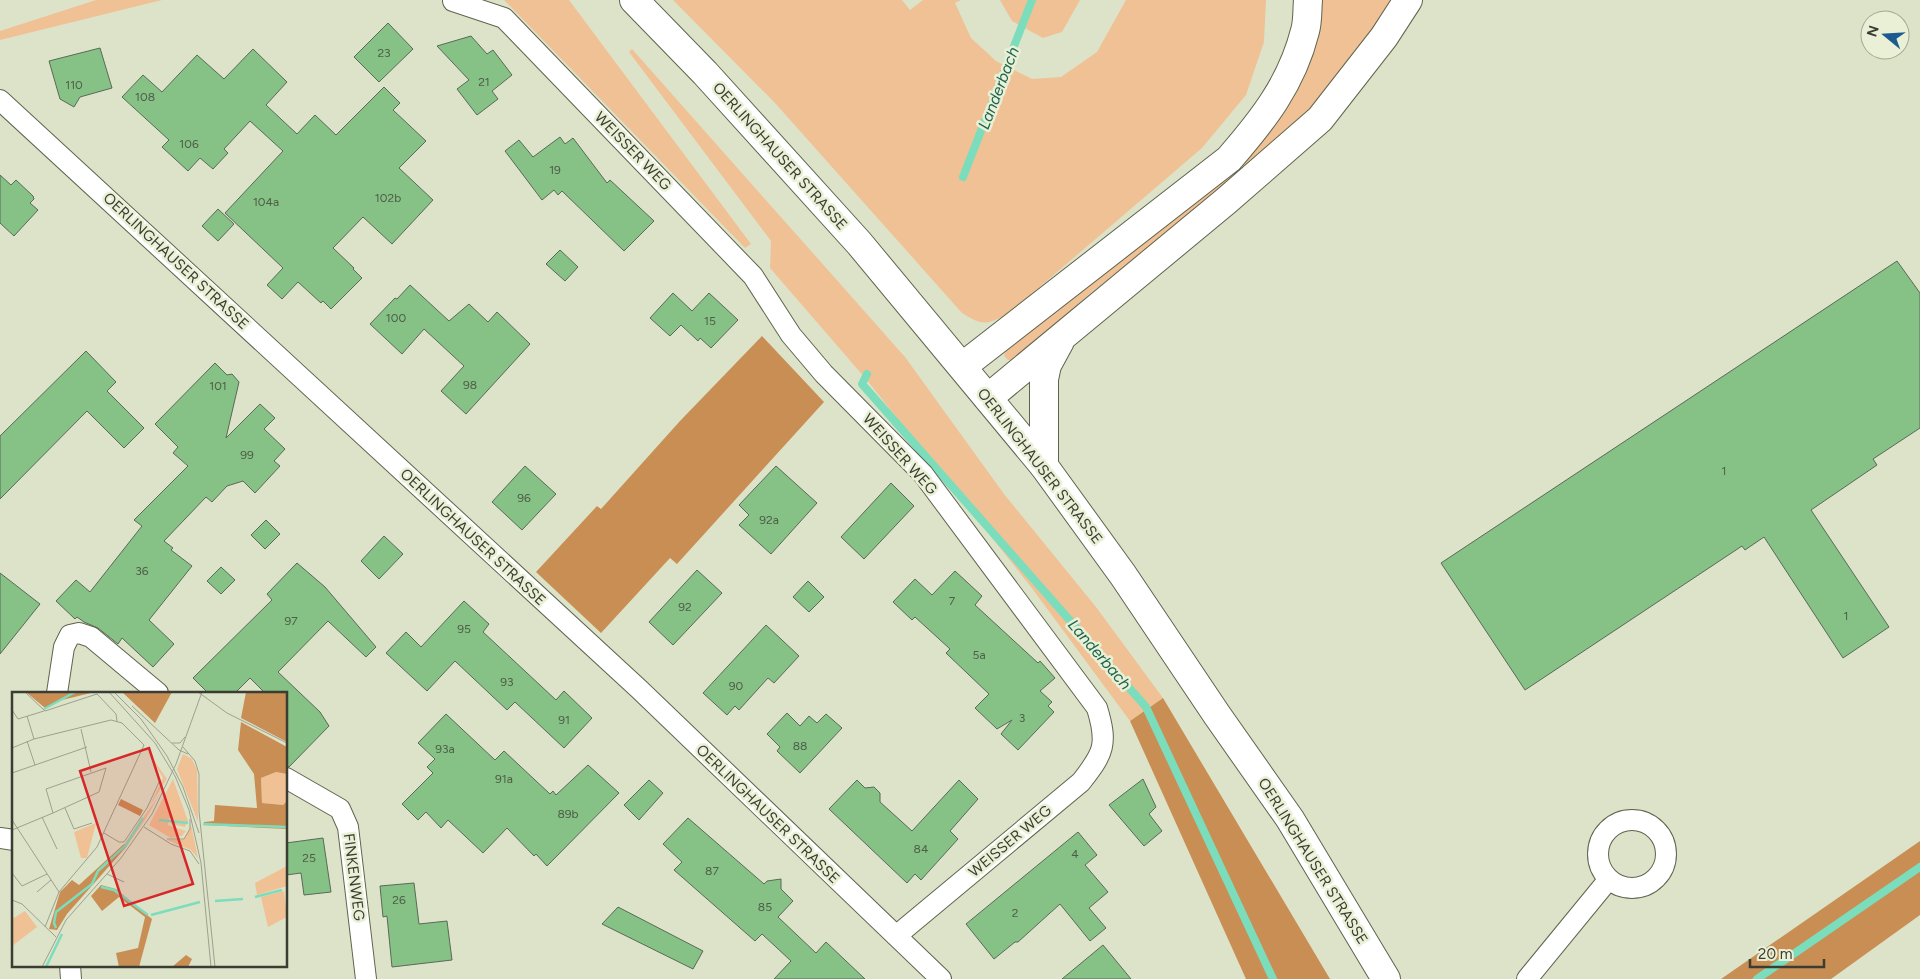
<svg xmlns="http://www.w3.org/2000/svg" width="1920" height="979" viewBox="0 0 1920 979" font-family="Figtree,sans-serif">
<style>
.green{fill:#f0c195}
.forest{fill:#c98e54}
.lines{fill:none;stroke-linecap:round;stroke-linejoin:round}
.stream{stroke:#7cddbd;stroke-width:8}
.building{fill:#86c185;stroke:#596a58}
.street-casing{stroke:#5f644e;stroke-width:22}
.secondary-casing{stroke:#5f644e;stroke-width:30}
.highway-casing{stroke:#5f644e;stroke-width:30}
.street{stroke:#fff;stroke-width:20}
.secondary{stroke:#fff;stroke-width:28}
.highway{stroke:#fff;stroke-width:28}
.labels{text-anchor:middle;stroke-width:5;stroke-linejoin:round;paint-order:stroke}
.number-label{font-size:12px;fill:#4e5e48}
.street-label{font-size:15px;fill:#3b3d33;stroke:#eaf0d6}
.water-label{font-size:16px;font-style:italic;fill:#196550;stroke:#eaf0d6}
.inset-river{fill:none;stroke:#7cddbd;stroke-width:2.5}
.inset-road{fill:none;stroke:#9ca18d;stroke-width:1}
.view{fill:#d62828;fill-opacity:0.15;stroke:#d62828;stroke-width:2.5}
.inset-edge{fill:none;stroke:#3b3d33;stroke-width:2.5}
</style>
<rect width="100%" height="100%" fill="#dde3c9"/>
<path class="green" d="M96,0h66l-162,40v-9z
M504,0h65l182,244 -6,4z
M673,0h229l8,10 13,-10h38l-6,3 16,35 25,23 36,18 29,-2 36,-25 29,-52h140l-2,42 -18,53 -44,53 -194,166c-22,11 -25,12 -46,-1l-187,-210z
M1000,0h80l-18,32 -19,6 -31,-17z
M1320,0h73l-29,44 -52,64 -105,94 -113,88 -80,70h-6l-4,-4 3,-9 201,-155z
M632,49l273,308 99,137 92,113 67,91 -33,23 -99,-134 -165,-208 -96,-111 1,-27 -142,-189z"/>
<path class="forest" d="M762,336l62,66 -147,162 -7,-6 -69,75 -65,-61 61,-66 4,3 79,-88z
M1163,698l167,281h-84l-116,-258z
M1920,841v74l-89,64h-110z"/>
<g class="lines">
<path class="stream" d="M963,177l69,-177
M867,374l-5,10 284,323 127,272
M1757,979l163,-112"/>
</g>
<path class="building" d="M388,23l25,26 -34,33 -25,-25z
M471,36l16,18 6,-4 19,25 -20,16 6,8 -21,16 -20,-26 12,-9 -32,-34z
M100,48l12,40 -32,9 -6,10 -14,-8 -11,-38z
M253,49l34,33 -21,23 31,29 18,-19 21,20 48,-48 16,16 -7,7 33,31 -27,27 34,32 -41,44 -29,-27 -30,31 21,20 -1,1 9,9 -31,31 -8,-8 -2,2 -23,-21 -16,17 -15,-14 16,-17 -58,-55 58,-62 -33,-30 -26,28 4,4 -15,16 -13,-11 -12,13 -26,-24 7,-7 -47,-43 21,-22 19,17 35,-37 27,24z
M560,137l5,7 8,-6 34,45 3,-3 44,41 -30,30 -62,-60 -4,4 -4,-5 -12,10 -37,-49 14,-11 14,17z
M0,175l11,10 5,-5 17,16 1,3 -4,4 8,7 -24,26 -14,-13z
M218,209l16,15 -16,17 -16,-15z
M560,250l18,17 -13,14 -19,-17z
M1897,261l23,32v135l-47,31 4,6 -66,45 78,117 -46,31 -79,-121 -19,13 -3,-4 -217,144 -84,-127z
M410,285l39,36 20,-17 19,18 9,-10 33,32 -64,70 -25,-23 23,-25 -40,-37 -22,25 -32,-30 25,-26 2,1z
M673,293l19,18 17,-18 29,27 -27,28 -11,-10 -2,3 -17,-16 -11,11 -20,-18z
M86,351l30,31 -9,9 37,37 -20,20 -37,-37 -87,88v-63z
M215,363l12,12 5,-1 7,8 -13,56 34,-34 15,14 -11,11 21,20 -11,12 6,5 -25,27 -12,-12 -16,5 -15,16 -6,-5 -42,44 9,7 -2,2 21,16 -43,54 25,24 -21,23 -31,-29 -4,6 -20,-16 -14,-6 -7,-5 -2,2 -19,-18 20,-21 14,12 52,-66 -8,-6 54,-54 -15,-13 5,-6 -23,-23z
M525,466l31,28 -34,36 -30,-28z
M776,466l41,37 -46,51 -32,-29 10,-10 -10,-10z
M891,483l23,23 -50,53 -23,-22z
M266,520l14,14 -15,15 -14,-14z
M384,536l19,18 -24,25 -18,-18z
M297,563l28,24 51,60 -10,10 -38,-36 -50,51 42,40 9,14 -40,41 -3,-1v-73h-21l-15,-15 -15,15h-27l-15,-15 79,-78 -5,-6z
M221,567l14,13 -14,14 -14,-13z
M697,570l25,23 -49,52 -24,-23z
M955,571l27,25 -7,9 63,58 2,-2 15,17 -15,13 12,11 -4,4 6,6 -36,38 -17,-16 11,-14 -15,9 -22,-21 14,-14 -43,-41 4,-4 -35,-32 -3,3 -19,-18 22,-23 17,16z
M0,573l40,31 -40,50z
M808,581l16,16 -15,15 -16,-15z
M464,601l25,23 -6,8 73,68 8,-9 28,27 -28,30 -49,-46 -8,8 -52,-49 -28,30 -41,-38 20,-21 15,15z
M766,625l33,31 -25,27 -6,-5 -29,32 -4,-4 -8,9 -24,-22z
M787,713l13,13 9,-10 8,7 9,-9 16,14 -42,45 -23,-22 3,-4 -13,-13z
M446,714l49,46 9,-9 46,43 3,-3 3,4 32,-30 31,28 -72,73 -11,-12 -2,2 -27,-28 -24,25 -35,-33 -7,8 -15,-16 -8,8 -16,-16 31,-31 -6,-6 8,-8 -17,-16z
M1143,779l13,28 -7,7 13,17 -18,15 -35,-41z
M649,780l14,13 -24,27 -15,-15z
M857,780l8,8 9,-1 6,6v9l32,29 47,-51 19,19 -28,32 8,8 -37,41 -6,-6 -8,9 -78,-74z
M688,818l76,66 3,-3 14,-2v10l12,12 -15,16 38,36 10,-11 39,37h-91l17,-18 -29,-27 -7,7 -81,-71 8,-8 -19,-18z
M1078,832l19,23 -12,10 23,27 -19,16 17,20 -16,13 -30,-37 -42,38h-3l-21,17 -28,-35z
M323,838l8,54 -27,3 -3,-22 -15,2v-32z
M414,883l5,41 28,-3 5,39 -60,7 -5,-51 -4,1 -3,-31z
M618,907l85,44 -10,18 -91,-45z
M1103,945l28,34h-69z"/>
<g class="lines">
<g class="street-casing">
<path id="street" d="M453,1l51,17 249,258 38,59 33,39 99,100 174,234c11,36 7,45 -16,74l-185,154
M0,100l639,589 302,290
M57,693l7,-46 6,-12 9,-2 12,4 67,56
M286,778l54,31 8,18 18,152
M1598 854a34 34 0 1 1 68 0a34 34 0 1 1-68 0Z
M0,838l14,2
M70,965l1,14
M1527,979l82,-100"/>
</g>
<g class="secondary-casing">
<path id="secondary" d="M634,0l71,73 154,170 185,223 79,109 94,140 73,104 96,160"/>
</g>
<g class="highway-casing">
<path id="highway" d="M963,366l266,-207c34,-39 63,-76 76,-128 3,-10 2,-21 3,-31
M988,398l238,-197 94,-82 64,-82 24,-37
M1044,466v-87l3,-14 13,-24"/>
</g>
<use href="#street" class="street"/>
<use href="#secondary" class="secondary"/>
<use href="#highway" class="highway"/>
</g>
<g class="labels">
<g class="number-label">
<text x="384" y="57">23</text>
<text x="484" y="86">21</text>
<text x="74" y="89">110</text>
<text x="145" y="101">108</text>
<text x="189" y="148">106</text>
<text x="555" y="174">19</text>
<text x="388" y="202">102b</text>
<text x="266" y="206">104a</text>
<text x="396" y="322">100</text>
<text x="710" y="325">15</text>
<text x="470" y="389">98</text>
<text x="218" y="390">101</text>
<text x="247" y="459">99</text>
<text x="1724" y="475">1</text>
<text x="524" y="502">96</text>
<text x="769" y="524">92a</text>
<text x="142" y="575">36</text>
<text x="952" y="605">7</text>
<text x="685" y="611">92</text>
<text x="1846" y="620">1</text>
<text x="291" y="625">97</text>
<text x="464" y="633">95</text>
<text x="979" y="659">5a</text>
<text x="507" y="686">93</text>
<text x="736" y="690">90</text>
<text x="1022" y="722">3</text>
<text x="564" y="724">91</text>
<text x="800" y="750">88</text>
<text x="445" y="753">93a</text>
<text x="504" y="783">91a</text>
<text x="568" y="818">89b</text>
<text x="921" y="853">84</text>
<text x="1075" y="858">4</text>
<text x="309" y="862">25</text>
<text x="712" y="875">87</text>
<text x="399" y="904">26</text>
<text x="765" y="911">85</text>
<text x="1015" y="917">2</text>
</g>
<g class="street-label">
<text transform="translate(633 151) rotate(46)" y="5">WEISSER WEG</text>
<text transform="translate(780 156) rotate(48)" y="5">OERLINGHAUSER STRASSE</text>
<text transform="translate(176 261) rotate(43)" y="5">OERLINGHAUSER STRASSE</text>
<text transform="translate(900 454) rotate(48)" y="5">WEISSER WEG</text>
<text transform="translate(1040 466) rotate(52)" y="5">OERLINGHAUSER STRASSE</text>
<text transform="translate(473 537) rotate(43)" y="5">OERLINGHAUSER STRASSE</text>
<text transform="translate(768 814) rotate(44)" y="5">OERLINGHAUSER STRASSE</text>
<text transform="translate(1010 841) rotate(-40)" y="5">WEISSER WEG</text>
<text transform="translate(1313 861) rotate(58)" y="5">OERLINGHAUSER STRASSE</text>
<text transform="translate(354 877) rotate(83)" y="5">FINKENWEG</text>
</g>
<g class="water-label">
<text transform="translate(998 88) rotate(-69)" y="6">Landerbach</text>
<text transform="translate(1100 654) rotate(49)" y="6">Landerbach</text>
</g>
</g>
<g transform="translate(12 692)">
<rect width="275" height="275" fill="#dde3c9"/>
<path d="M134,57l21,30 -18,28 14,-29zM171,62l9,5 5,11 1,52 -21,-53zM264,80l11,2v27l-4,4 -21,-2 -1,-25zM161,87l15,42 -3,6 -14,-3 2,-6h-4l-1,7 18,6 -4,5 -11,2 -22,-13zM148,102l-15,26 -18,26 -3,-2zM84,131l-9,35h-6l-7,-26zM179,133l7,33 -7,-8 -24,-10h16zM275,174v20l-30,9 -2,-12zM272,199l3,26 -19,10 -7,-30zM13,219l12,16 -25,19v-27z" fill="#f0c195"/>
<path d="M14,0h69l-33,8 -17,8zM110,0h50l-17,31zM234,0h41v50l-46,-24zM229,30l46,25v27l-11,-2 -15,6 1,25 21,2 4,-4v28l-83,-4v-3l10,-1 1,-16 42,3 -3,-34 -16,-24zM109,107l22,11 -3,6 -22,-11zM112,152l3,2 -60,68 -10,16 -8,-1 11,-37 12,-12 7,5zM89,193l15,4 36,30 -13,48h-20l-3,-14 22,-5 7,-31 -26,-20 -17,14 -11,-15zM174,263l6,4 -4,8h-16z" fill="#c98e54"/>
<path class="inset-river" d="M32,17l31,-17M147,128l29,3M191,132l84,3M89,195l13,3 34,25M243,205l27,-7M203,209l28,-2M139,223l49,-13M44,236l-2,-5 2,-11 36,-28 6,-13 28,-26 17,-27M34,275l16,-33"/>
<path class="inset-road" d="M13,0l20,19 52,-17 19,20 1,7M97,0l46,51 20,33 14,34 12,53 10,104M102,0l27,27 26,37 16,31 16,46M186,0l29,21 60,30M120,14l47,44 9,4M0,18l6,9 26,-8M15,24l7,23M69,37l10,43M15,49l8,24M160,51h8l5,-6M171,55l12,14 4,13v37l16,156M0,56l22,-9 77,-19 11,3 22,22 -47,102 -38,45 -14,35M0,81l75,-26M53,116l9,21 18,-6M30,125l15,32M0,128l47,72M132,135l27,17 19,7 9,13M0,138l41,-17 46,-21 7,-24 -60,21 7,24M92,141l15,9h5l23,-34 13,-28M155,147h17l6,-10v-10M0,181l10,13 25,-12M95,182l17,8M25,200l14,-12M0,208l10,4 34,33M30,275l24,-47 55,-62 31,-44 24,-50 26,-72"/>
<path class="view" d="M137,56l44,136 -69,22 -44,-135z"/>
<rect width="275" height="275" class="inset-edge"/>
</g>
<g transform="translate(1885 35) rotate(288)"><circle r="24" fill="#eaf0d6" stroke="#a4a895"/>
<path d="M0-4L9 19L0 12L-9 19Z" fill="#1d5a90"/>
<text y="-8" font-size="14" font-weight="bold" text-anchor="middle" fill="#3b3d33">N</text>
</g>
<path d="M1750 959v8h74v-8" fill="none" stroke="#3b3d33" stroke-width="2.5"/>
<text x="1758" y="959" font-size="15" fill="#3b3d33" stroke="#eaf0d6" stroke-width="4" paint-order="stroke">20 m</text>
</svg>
